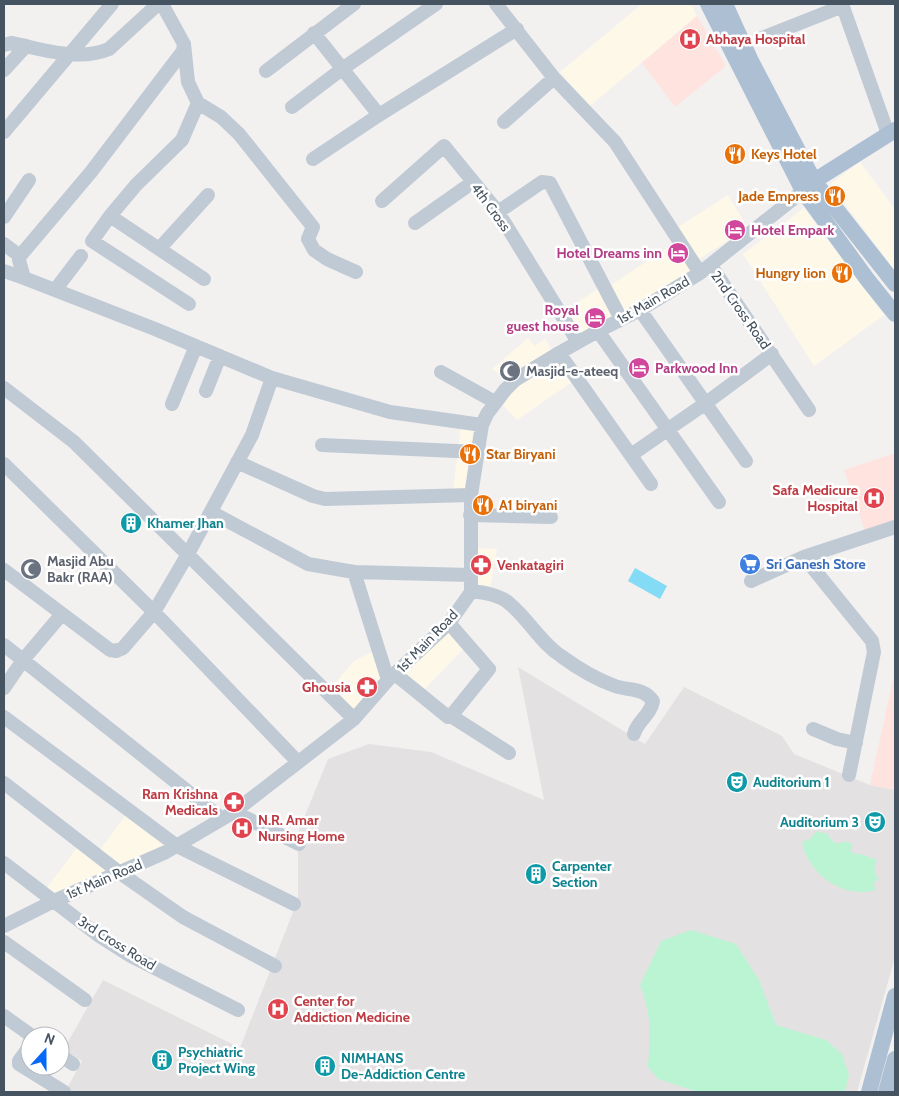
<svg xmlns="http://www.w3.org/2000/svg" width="899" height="1096" viewBox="0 0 899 1096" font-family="Cabin,sans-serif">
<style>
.commercial{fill:#fef8e9}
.education{fill:#e4e1e2}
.medical{fill:#fee3df}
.green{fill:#bbf4d2}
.water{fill:#83dbf6}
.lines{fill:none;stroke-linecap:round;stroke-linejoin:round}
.minor{stroke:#c0cad4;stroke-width:14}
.major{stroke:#adbfd2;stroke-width:16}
.labels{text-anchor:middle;stroke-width:5;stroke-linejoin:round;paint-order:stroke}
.health-label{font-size:14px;font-weight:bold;fill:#be3a42;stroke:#fff;text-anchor:start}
.food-label{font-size:14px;font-weight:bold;fill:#c56008;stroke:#fff;text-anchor:start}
.street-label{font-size:14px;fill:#465360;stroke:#fff}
.hotel-label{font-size:14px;font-weight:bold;fill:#b23c85;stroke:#fff;text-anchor:start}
.worship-label{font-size:14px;font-weight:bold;fill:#5b616d;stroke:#fff;text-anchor:start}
.culture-label{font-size:14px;font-weight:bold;fill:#0d838f;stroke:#fff;text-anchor:start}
.shop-label{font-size:14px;font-weight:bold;fill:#366cbe;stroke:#fff;text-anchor:start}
</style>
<rect width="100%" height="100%" fill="#f3f0f0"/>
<path class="commercial" d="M642,4h49l6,12 -107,90 -30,-34z
M860,162l35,47v58l-2,1 -63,-84z
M728,195l20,33 -52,33 -21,-32z
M804,208l80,107 -70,51 -71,-112z
M676,242l20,28 -74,45 -14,-28z
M599,288l17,29 -36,21 -17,-26z
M528,338l7,8 10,-7 8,13 -46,27 -15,-10z
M559,362l13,20 -55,38 -14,-15 16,-21z
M461,426l14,3 -8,61 -14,1z
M476,548l21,1 -8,45 -15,-1z
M452,627l16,17 -45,47 -19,-17z
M374,651l11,29 -31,35 -24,-26 24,-28z
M126,815l44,32 -49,21 -22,-17z
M79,845l35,26 -58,24 -10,-6z"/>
<path class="education" d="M518,667l127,77 39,-57 98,49 12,18 76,31 25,5v167l-38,135h-792l17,-31 -18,-12 39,-69 137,68 58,-149v-66l30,-74 41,-15 62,8 113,48z"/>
<path class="medical" d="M697,16l29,50 -51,41 -33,-44z
M895,453v68l-30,10 -21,-61z
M895,670v120l-25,-5z"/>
<path class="green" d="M817,831l13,4 -1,2 6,6h6l3,-2 9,3 -3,7 5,3h6l16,6c-3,7 -4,11 1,18l-4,6 1,6c-31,10 -68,-17 -73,-48l8,-3z
M691,930l45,14 23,36 17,45 50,15 16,14 7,21 -4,17h-147l-40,-13 -10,-12c2,-31 4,-52 -8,-82l21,-44z"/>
<path class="water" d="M635,568l32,18 -7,13 -32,-18z"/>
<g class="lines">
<path class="minor" d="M496,4l58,74 61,64 85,131
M842,4l46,130
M314,33l65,82
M762,38l81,-32
M184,44l4,38 10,21 -16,37 -46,45 -26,31 -18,25 97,63
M4,45l7,-2c32,6 67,19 98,6l49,-45
M4,70l22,-24
M266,71l88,-67
M198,103l23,14 18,17 74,93 -5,12 6,11 13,9 29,13
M292,107l50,-38 94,-65
M504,122l50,-44
M4,132l108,-128
M313,159l66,-44 138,-86
M382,201l62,-55 54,66 80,130
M498,212l44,-30 8,1 71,136
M110,216l94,63
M4,217l25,-37
M415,223l58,-41
M4,244l16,12 -1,4 5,18 131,51 117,49
M159,249l49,-54
M20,256l71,-84 92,-121 1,-7 -22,-40
M711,266l98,144
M4,271l20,7
M55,290l26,-34
M640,310l106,151
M598,331l121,171
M559,353l92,131
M441,372l54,30
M4,388l70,54 280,277
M206,391l14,-35
M172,404l24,-58
M322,445l156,7
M631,455l75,-52 66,-49
M237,462l76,34 12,3 146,-4
M4,464l150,148 34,-58 64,-119 20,-57 118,34 92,13
M211,512l97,52 46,8
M470,515l81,2
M804,557l68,84 2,11 -25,123
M4,570l106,80 6,1 7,-3 31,-36 144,150
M751,581l53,-24 91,-30
M471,592c11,-1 31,4 39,12 19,16 31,39 51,52 15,11 37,24 54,30 14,5 28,1 38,15 -2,14 -16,20 -19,33
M449,623l40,46 -38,47
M4,645l217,173
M395,674l53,43 3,-1 58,37
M388,680l-34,-108 117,3
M4,688l19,-28 39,-46
M4,717l173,129 117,58
M813,729l24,10 19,4
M4,783l116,90 63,44 92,49
M234,812l65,32
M4,863l94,72 33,21 107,54
M4,926l50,-25 112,-49 68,-40 120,-93 34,-39 61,-57 22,-31v-97l11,-70 5,-11 18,-24 10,-10 44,-27 39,-22 42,-21 60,-37 103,-82
M4,942l81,58
M4,1016l28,20
M30,1046l-11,15v3l45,28
M60,1055l13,9"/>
<path class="major" d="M708,4l95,187 64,88 28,35
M725,4l26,57 63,120 81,103
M807,188l7,-7 81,-51
M869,1092l26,-96
M886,1092l9,-33"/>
</g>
<defs>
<g id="hospital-disc" transform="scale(1.125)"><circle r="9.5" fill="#e0444e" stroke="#fff"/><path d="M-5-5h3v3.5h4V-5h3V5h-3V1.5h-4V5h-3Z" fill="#fff"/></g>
<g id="restaurant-disc" transform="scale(1.125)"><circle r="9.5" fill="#e8710a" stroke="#fff"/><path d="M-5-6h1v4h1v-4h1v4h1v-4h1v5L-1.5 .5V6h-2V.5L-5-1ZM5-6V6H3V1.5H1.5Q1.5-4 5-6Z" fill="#fff"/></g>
<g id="hotel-disc" transform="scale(1.125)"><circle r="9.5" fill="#d1479c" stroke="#fff"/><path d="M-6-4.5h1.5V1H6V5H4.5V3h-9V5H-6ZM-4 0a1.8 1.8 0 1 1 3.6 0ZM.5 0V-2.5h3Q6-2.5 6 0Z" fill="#fff"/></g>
<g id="mosque-disc" transform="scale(1.125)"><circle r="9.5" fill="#6b7280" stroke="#fff"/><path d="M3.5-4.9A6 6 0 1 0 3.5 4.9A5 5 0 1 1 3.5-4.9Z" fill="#fff"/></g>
<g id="building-disc" transform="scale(1.125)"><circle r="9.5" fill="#0f9aa8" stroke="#fff"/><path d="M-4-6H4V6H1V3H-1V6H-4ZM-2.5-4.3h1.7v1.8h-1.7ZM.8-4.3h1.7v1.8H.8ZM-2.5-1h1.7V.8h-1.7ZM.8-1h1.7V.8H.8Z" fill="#fff"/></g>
<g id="supermarket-disc" transform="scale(1.125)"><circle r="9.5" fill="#3f7fe0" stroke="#fff"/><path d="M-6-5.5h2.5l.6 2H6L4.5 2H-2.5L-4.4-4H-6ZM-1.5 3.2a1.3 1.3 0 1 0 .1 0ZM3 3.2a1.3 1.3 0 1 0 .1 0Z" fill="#fff"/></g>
<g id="pharmacy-disc" transform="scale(1.125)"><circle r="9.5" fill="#e0444e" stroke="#fff"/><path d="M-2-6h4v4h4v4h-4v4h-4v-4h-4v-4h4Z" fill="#fff"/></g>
<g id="theatre-disc" transform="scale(1.125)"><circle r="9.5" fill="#0f9aa8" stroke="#fff"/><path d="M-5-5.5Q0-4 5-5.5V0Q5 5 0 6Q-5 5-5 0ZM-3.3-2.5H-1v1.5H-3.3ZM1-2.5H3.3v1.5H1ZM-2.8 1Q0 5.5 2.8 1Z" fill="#fff"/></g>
</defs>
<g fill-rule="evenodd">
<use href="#hospital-disc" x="690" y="39"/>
<use href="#restaurant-disc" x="735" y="154"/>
<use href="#restaurant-disc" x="835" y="196"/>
<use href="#hotel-disc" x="735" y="230"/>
<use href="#hotel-disc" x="678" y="253"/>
<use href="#restaurant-disc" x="842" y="273"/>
<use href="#hotel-disc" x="595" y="318"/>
<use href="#hotel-disc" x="639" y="368"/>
<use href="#mosque-disc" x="510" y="371"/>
<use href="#restaurant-disc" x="470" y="454"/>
<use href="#hospital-disc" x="874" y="498"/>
<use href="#restaurant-disc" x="483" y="505"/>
<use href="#building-disc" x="131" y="523"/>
<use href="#supermarket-disc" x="750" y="564"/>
<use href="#pharmacy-disc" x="481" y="565"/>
<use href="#mosque-disc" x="31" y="569"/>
<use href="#pharmacy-disc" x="367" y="687"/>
<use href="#theatre-disc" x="737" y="782"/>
<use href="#pharmacy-disc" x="234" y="802"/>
<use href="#theatre-disc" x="875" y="822"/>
<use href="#hospital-disc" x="242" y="828"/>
<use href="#building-disc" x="536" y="874"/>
<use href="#hospital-disc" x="278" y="1009"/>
<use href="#building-disc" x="162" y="1060"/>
<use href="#building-disc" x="325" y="1066"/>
</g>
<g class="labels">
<g class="health-label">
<text x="706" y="44">Abhaya Hospital</text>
<text x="858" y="495" text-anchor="end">Safa Medicure<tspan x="858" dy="16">Hospital</tspan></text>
<text x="497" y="570">Venkatagiri</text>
<text x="351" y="692" text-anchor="end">Ghousia</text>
<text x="218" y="799" text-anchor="end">Ram Krishna<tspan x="218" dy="16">Medicals</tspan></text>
<text x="258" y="825">N.R. Amar<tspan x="258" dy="16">Nursing Home</tspan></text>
<text x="294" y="1006">Center for<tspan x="294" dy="16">Addiction Medicine</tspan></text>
</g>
<g class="food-label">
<text x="751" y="159">Keys Hotel</text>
<text x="819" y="201" text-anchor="end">Jade Empress</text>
<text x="826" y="278" text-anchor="end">Hungry lion</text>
<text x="486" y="459">Star Biryani</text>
<text x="499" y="510">A1 biryani</text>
</g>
<g class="street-label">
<text transform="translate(491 207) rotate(54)" y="5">4th Cross</text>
<text transform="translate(653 300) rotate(-30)" y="5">1st Main Road</text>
<text transform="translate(741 310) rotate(55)" y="5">2nd Cross Road</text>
<text transform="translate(427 641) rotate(-46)" y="5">1st Main Road</text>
<text transform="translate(104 879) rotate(-23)" y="5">1st Main Road</text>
<text transform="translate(117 943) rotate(32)" y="5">3rd Cross Road</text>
</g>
<g class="hotel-label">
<text x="751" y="235">Hotel Empark</text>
<text x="662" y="258" text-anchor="end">Hotel Dreams inn</text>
<text x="579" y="315" text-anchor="end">Royal<tspan x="579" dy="16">guest house</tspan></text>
<text x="655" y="373">Parkwood Inn</text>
</g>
<g class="worship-label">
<text x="526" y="376">Masjid-e-ateeq</text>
<text x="47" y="566">Masjid Abu<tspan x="47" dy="16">Bakr (RAA)</tspan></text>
</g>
<g class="culture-label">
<text x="147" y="528">Khamer Jhan</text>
<text x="753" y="787">Auditorium 1</text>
<text x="859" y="827" text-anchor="end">Auditorium 3</text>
<text x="552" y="871">Carpenter<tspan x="552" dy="16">Section</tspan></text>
<text x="178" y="1057">Psychiatric<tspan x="178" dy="16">Project Wing</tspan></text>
<text x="341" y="1063">NIMHANS<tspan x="341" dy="16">De-Addiction Centre</tspan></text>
</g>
<g class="shop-label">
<text x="766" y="569">Sri Ganesh Store</text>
</g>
</g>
<rect width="899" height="1096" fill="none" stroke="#465360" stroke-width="10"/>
<g transform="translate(45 1051) rotate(21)"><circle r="24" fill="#ffffff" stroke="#b5babf"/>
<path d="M0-4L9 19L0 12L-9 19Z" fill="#0569f8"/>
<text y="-8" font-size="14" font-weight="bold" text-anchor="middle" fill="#465360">N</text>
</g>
</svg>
